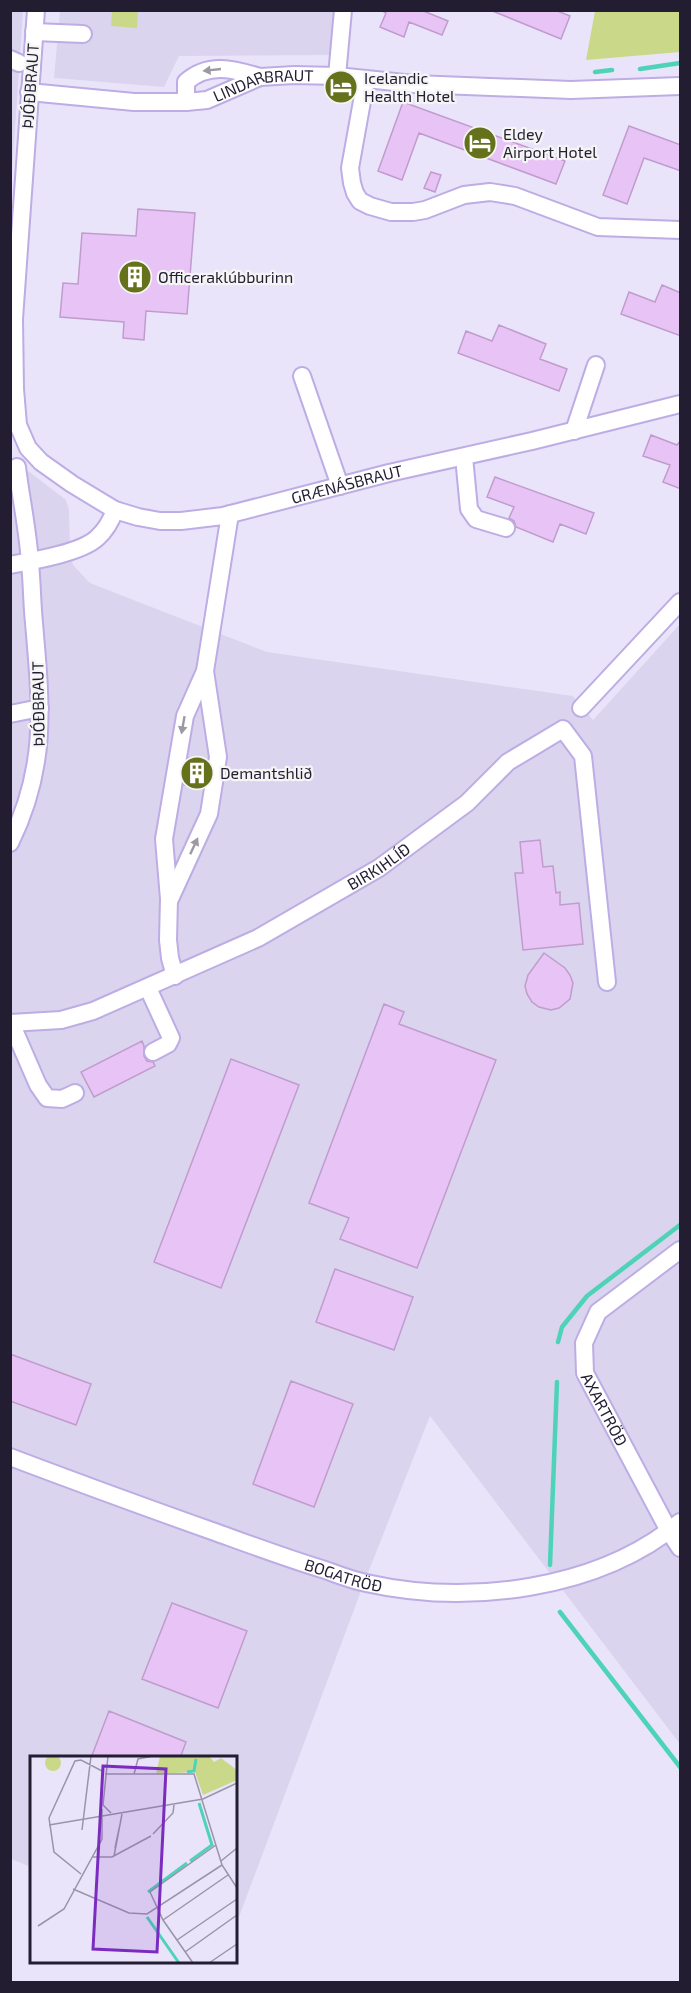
<svg xmlns="http://www.w3.org/2000/svg" width="691" height="1993" viewBox="0 0 691 1993" font-family="'Exo 2',sans-serif">
<style>
.built{fill:#dbd4ee}
.green{fill:#cad989}
.lines{fill:none;stroke-linecap:round;stroke-linejoin:round}
.stream{stroke:#4ed3b8;stroke-width:4.5}
.building{fill:#e8c3f5;stroke:#c09ccd;stroke-width:1.5}
.minor-casing{stroke:#bdade4;stroke-width:20}
.minor{stroke:#fff;stroke-width:16}
.oneway{fill:#9c99a3}
.labels{text-anchor:middle;stroke-width:4.5;stroke-linejoin:round;paint-order:stroke}
.poi-label{font-size:16px;fill:#231d32;stroke:#f5f5f5;text-anchor:start}
.street-label{font-size:16px;fill:#231d32;stroke:#f5f5f5}
.inset-river{fill:none;stroke:#4ed3b8;stroke-width:3}
.inset-road{fill:none;stroke:#9a94ab;stroke-width:1.5}
.view{fill:#7b2cbf;fill-opacity:0.15;stroke:#7b2cbf;stroke-width:3}
.inset-edge{fill:none;stroke:#231d32;stroke-width:3}
</style>
<rect width="100%" height="100%" fill="#eae4fb"/>
<path class="built" d="M11,11h12l-12,177z
M60,11h275l-4,44 -152,1 -15,31 -110,-9z
M10,457l56,43 3,10 1,41 3,14 17,18 177,69 306,44 20,24 87,-96v1120l-250,-328 -66,167 -128,342v-167h-204l-1,109 -20,-8z"/>
<path class="green" d="M112,10l26,1 -1,17 -26,-2z
M595,11h85v41l-94,8z"/>
<g class="lines">
<path class="stream" d="M640,69l40,-6
M595,72l17,-2
M558,1342l4,-15 25,-31 93,-71
M550,1565l7,-183
M560,1612l120,155"/>
</g>
<path class="building" d="M381,10h40l27,11 -6,14 -33,-13 -5,15 -24,-10 6,-14z
M490,10h65l15,6 -9,23z
M403,102l162,59 -9,23 -137,-51 -17,47 -24,-9z
M629,126l52,19v26l-37,-13 -17,46 -24,-9z
M431,172l10,3 -6,17 -11,-4z
M138,209l57,4 -8,101 -41,-3 -2,29 -21,-2 1,-16 -64,-5 3,-34 15,1 4,-51 54,3z
M662,285l19,8v43l-60,-22 8,-22 26,10z
M499,325l47,19 -6,15 27,10 -8,22 -101,-38 8,-22 26,10z
M651,435l26,10 4,-5v49l-18,-7 7,-17 -27,-9z
M495,477l99,36 -8,21 -26,-10 -7,18 -37,-15 -2,-6 -5,-3 5,-11 -27,-10z
M188,758l19,2 -4,28 -19,-3z
M540,840l3,27 10,-1 3,27 4,-1v13l19,-2 4,41 -60,6 -8,-77h8l-3,-31z
M544,953l21,15 5,7 3,8 -3,16 -11,9 -8,2 -12,-3 -7,-5 -5,-8 -2,-8 3,-11z
M384,1004l20,8 -5,12 97,36 -79,208 -77,-29 9,-21 -40,-15z
M142,1041l2,5v10l3,5 6,1 2,4 -61,31 -13,-25z
M231,1059l68,26 -78,203 -67,-26z
M335,1269l78,28 -19,53 -78,-28z
M10,1354l81,30 -15,41 -66,-24z
M291,1381l62,23 -39,103 -61,-23z
M172,1603l75,28 -29,77 -76,-29z
M109,1711l77,31 -6,16h-89z"/>
<g class="lines">
<g class="minor-casing">
<g id="minor">
<path id="s1" d="M36,10l-22,309 1,70 3,36 10,23 13,14 31,22 43,26 23,7 22,4h21l42,-5 166,-43 143,-32 148,-37"/>
<path d="M34,32l49,2"/>
<path d="M10,59l9,4"/>
<path d="M337,76l6,-66"/>
<path d="M366,79l-16,89 2,15 3,10 5,8 10,5 21,6h22l12,-2 39,-15 26,-3 25,4 83,31 82,3"/>
<path id="s2" d="M29,92l105,10h52l21,-2 53,-23 34,-2 43,1 77,8 157,6 109,-4"/>
<path d="M186,102v-20c22,-20 48,-13 74,-5"/>
<path d="M302,376l38,110"/>
<path d="M574,431l22,-66"/>
<path d="M464,457l5,52 7,10 30,9"/>
<path d="M10,565c22,-4 71,-12 87,-27 9,-8 14,-17 18,-28"/>
<path d="M581,708l99,-106"/>
<path d="M10,714l30,-6"/>
<path d="M10,843c38,-77 31,-138 24,-220 -2,-20 -2,-40 -4,-60 -2,-32 -9,-64 -13,-96"/>
<path d="M170,899l39,-85 9,-57 -13,-86"/>
<path d="M175,976l-5,-18 -2,-18 1,-41 -5,-60 21,-123 20,-45 25,-157"/>
<path d="M148,988l23,50 -3,6 -15,8"/>
<path id="s3" d="M10,1023l51,-3 32,-9 165,-73 121,-70 88,-65 41,-41 55,-33 20,27 24,226"/>
<path d="M11,1023l27,62 9,13 15,1 13,-6"/>
<path id="s4" d="M680,1250l-82,62 -14,31 1,30 84,158 11,17"/>
<path id="s5" d="M10,1457c69,26 137,51 205,75 36,13 71,26 107,37 15,5 29,11 44,14 103,23 232,7 314,-61"/>
</g>
</g>
<use href="#minor" class="minor"/>
</g>
<defs><path id="oneway-solid" d="M-6-.8H1V-3.2L6.5 0L1 3.2V.8H-6Z" transform="scale(1.5)"/></defs>
<g class="oneway">
<use href="#oneway-solid" transform="translate(212 70) rotate(174)"/>
<use href="#oneway-solid" transform="translate(183 725) rotate(100)"/>
<use href="#oneway-solid" transform="translate(194 846) rotate(-65)"/>
</g>
<defs>
<g id="hotel-disc" transform="scale(1.725)"><circle r="9.5" fill="#65711b" stroke="#f5f5f5"/><path d="M-6-4.5h1.5V1H6V5H4.5V3h-9V5H-6ZM-4 0a1.8 1.8 0 1 1 3.6 0ZM.5 0V-2.5h3Q6-2.5 6 0Z" fill="#fff"/></g>
<g id="building-disc" transform="scale(1.725)"><circle r="9.5" fill="#65711b" stroke="#f5f5f5"/><path d="M-4-6H4V6H1V3H-1V6H-4ZM-2.5-4.3h1.7v1.8h-1.7ZM.8-4.3h1.7v1.8H.8ZM-2.5-1h1.7V.8h-1.7ZM.8-1h1.7V.8H.8Z" fill="#fff"/></g>
</defs>
<g fill-rule="evenodd">
<use href="#hotel-disc" x="341" y="87"/>
<use href="#hotel-disc" x="480" y="143"/>
<use href="#building-disc" x="135" y="277"/>
<use href="#building-disc" x="197" y="773"/>
</g>
<g class="labels">
<g class="poi-label">
<text x="364" y="84">Icelandic<tspan x="364" dy="18">Health Hotel</tspan></text>
<text x="503" y="140">Eldey<tspan x="503" dy="18">Airport Hotel</tspan></text>
<text x="158" y="283">Officeraklúbburinn</text>
<text x="220" y="779">Demantshlið</text>
</g>
<g class="street-label">
<text transform="translate(30 86) rotate(-86)" y="6">ÞJÓÐBRAUT</text>
<text dy="6" stroke="none"><textPath href="#s2" startOffset="238">LINDARBRAUT</textPath></text>
<text dy="6" stroke="none"><textPath href="#s1" startOffset="786">GRÆNÁSBRAUT</textPath></text>
<text transform="translate(38 704) rotate(-91)" y="6">ÞJÓÐBRAUT</text>
<text dy="6" stroke="none"><textPath href="#s3" startOffset="405">BIRKIHLÍÐ</textPath></text>
<text dy="6" stroke="none"><textPath href="#s4" startOffset="208">AXARTRÖÐ</textPath></text>
<text dy="6" stroke="none"><textPath href="#s5" startOffset="354">BOGATRÖÐ</textPath></text>
</g>
</g>
<g transform="translate(30 1756)">
<rect width="207" height="207" fill="#eae4fb"/>
<path d="M15 7a8 8 0 1 1 16 0a8 8 0 1 1-16 0ZM130,0h49l5,6 7,-4 16,12v10l-34,15 -8,-23 -39,2z" fill="#cad989"/>
<path class="inset-river" d="M157,16l7,-1 2,-12M160,105l22,-16 -13,-42M118,136l39,-29M117,161l32,46"/>
<path class="inset-road" d="M78,0l-5,49 8,8M75,18h89l28,91 15,23M104,18l4,-15 15,-3M19,69l154,-26 34,-16M52,74l9,-74M123,78l20,-21 1,-8M85,92l4,-19M84,100l8,-42M62,101h20l39,-21M191,105l16,-13M51,118l-27,-22 -5,-34 26,-57 6,-1 23,12M43,133l56,24 18,1 75,-49M133,164l65,-45M8,170l26,-17 38,-70v-30M147,184l60,-41M155,196l52,-37M163,207l-30,-43 -13,-28 66,-47M179,207l28,-19"/>
<path class="view" d="M73,10l63,3 -9,183 -64,-3z"/>
<rect width="207" height="207" class="inset-edge"/>
</g>
<rect width="691" height="1993" fill="none" stroke="#231d32" stroke-width="24"/>
</svg>
